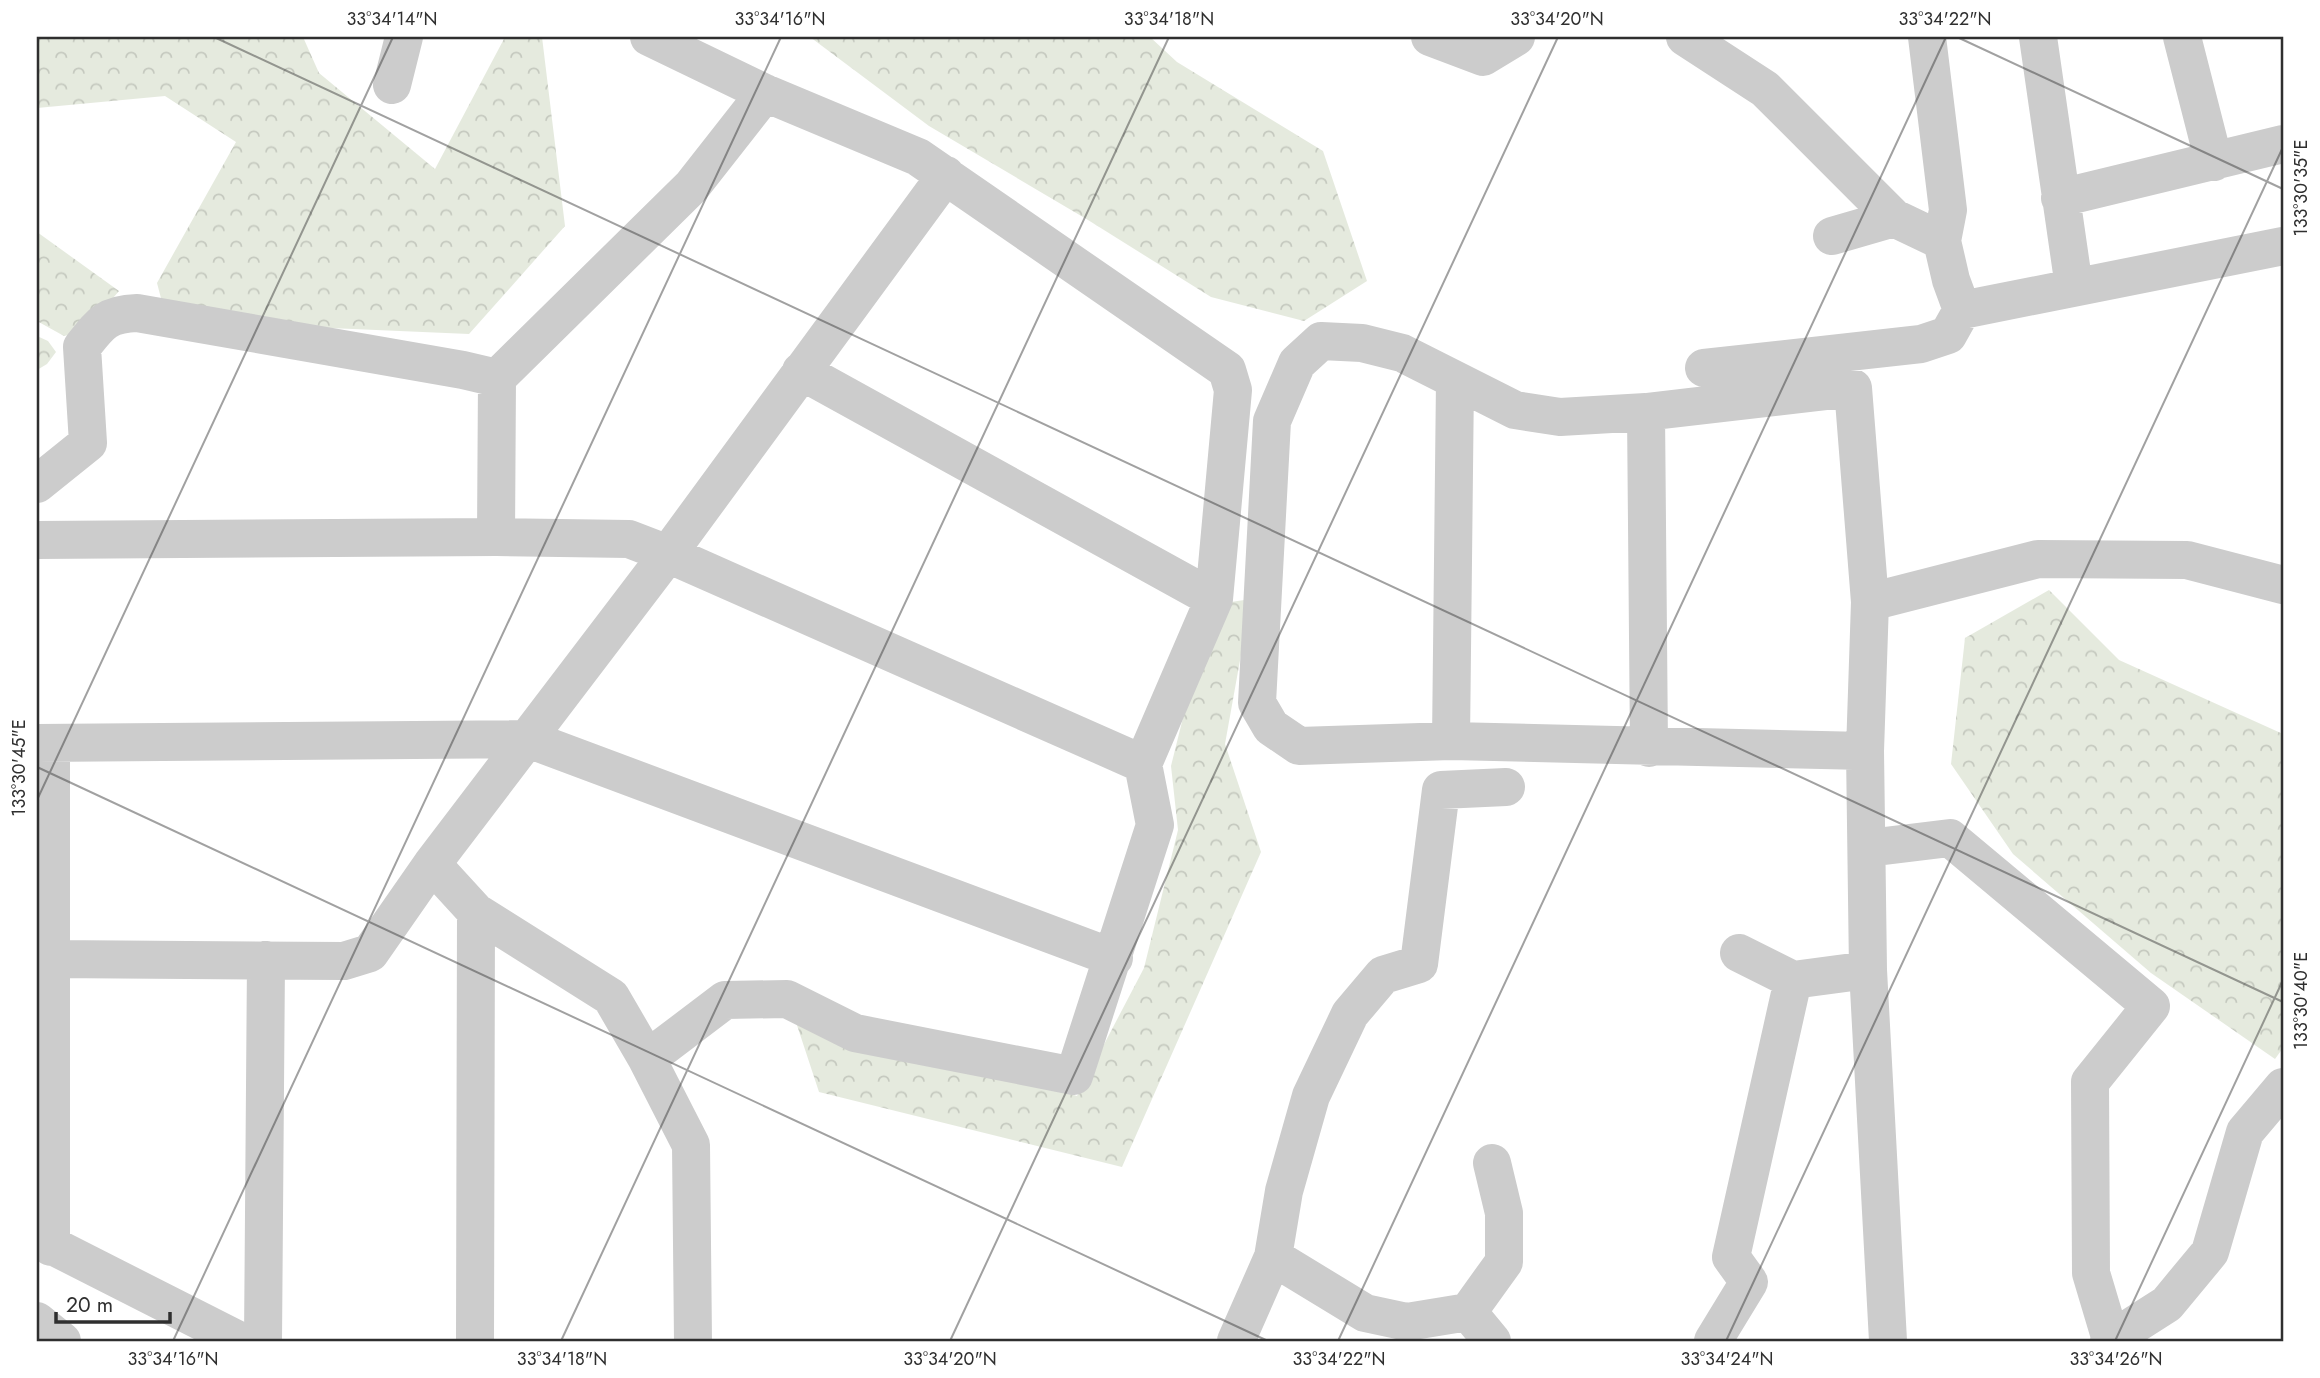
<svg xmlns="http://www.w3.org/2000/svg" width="2320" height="1378" viewBox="0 0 2320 1378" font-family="Jost,sans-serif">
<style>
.forest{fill:url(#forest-crowns)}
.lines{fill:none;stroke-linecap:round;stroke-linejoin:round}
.minor{stroke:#ccc;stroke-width:38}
.ticks{fill:none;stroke:#2f2f2f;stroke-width:2;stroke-opacity:0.45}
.neatline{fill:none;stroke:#2f2f2f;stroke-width:2.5}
.ticks-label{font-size:18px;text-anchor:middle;fill:#2f2f2f}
</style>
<defs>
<pattern id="forest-crowns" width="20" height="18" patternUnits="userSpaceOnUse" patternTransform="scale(1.75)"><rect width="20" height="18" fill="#e5eade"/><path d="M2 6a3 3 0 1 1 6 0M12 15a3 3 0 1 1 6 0" fill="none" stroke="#c5c9bf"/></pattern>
</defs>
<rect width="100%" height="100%" fill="#fff"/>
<path class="forest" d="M37,37h266l16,36 116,96 70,-132h37l23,189 -96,108 -302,-13 -10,-38 79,-141 -71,-46 -128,12z
M810,37h340l27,25 146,89 44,130 -63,40 -93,-24 -123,-77 -159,-94z
M37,232l82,59 -34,40 -21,5 -27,-15z
M37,336l11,5 8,11 -9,12 -10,6z
M2049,590l70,70 164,74v314l-8,11 -124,-86 -138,-119 -62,-90 14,-126z
M1251,599l-26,145 36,108 -139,315 -303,-75 -29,-88 287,92 67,-128 34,-138 -7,-64 40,-161z"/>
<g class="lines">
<path class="minor" d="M1430,37l53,20 33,-20
M1685,37l80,52 129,129 48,23 9,39 11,30 321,-64
M1927,37l21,173 -6,31
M2038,37l36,250
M2182,37l32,125
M392,85l12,-48
M2060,198l223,-54
M1832,236l62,-18
M1704,368l217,-24 27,-9 14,-25
M801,371l413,228
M1646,412l3,336
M37,484l51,-41 -6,-96c18,-23 24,-33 55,-34l326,57 34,8 195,-192 73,-93
M496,537l1,-159
M37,540l459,-3 133,2 39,15 475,210
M1870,602l168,-43 149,1 96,25
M1451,741l4,-361
M37,743l491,-4 586,219
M51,743v504
M1865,751l-414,-10 -152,5 -28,-19 -14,-24 15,-282 25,-58 24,-22 41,2 40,10 113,57 45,7 86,-5 207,-24 17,214 -5,149 3,219 20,371
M1868,848l82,-10 201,168 -61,76 1,191 20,67
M432,864l44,48 135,85 36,62 44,86 2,196
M1739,953l54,27
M51,959l293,2 26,-8 62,-89 236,-310 278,-379
M647,1059l78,-59 62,-1 68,34 219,43 81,-251 -12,-61 71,-165 19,-209 -6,-20 -309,-213 -153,-64 -116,-56
M37,1238l203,103
M1273,1257l92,56 42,9 61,-10 36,-50v-49l-12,-50
M1468,1312l24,29
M37,1321l25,20
M263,1341l3,-381
M475,1341l1,-429
M1236,1341l37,-84 11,-66 27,-95 39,-82 33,-39 36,-11 22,-174 65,-3
M1713,1341l36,-59 -18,-25 62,-277 75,-10
M2109,1341l58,-37 43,-52 35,-120 38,-45"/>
</g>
<path class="ticks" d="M214,37l2069,965M1957,37l326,152M37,767l1231,574M37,800l356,-763M173,1341l608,-1304M561,1341l608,-1304M950,1341l608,-1304M1338,1341l608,-1304M1726,1341l557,-1194M2115,1341l168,-361"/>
<rect width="2320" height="1378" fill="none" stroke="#ffffff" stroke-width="77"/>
<path d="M56 1312v10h114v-10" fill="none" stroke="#2f2f2f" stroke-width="3.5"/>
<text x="66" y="1312" font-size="21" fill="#2f2f2f" stroke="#ffffff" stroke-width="5" paint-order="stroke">20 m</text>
<rect x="38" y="38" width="2244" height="1302" class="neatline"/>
<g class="ticks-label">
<text x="392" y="25">33°34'14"N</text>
<text x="780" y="25">33°34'16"N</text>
<text x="1169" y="25">33°34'18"N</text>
<text x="1557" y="25">33°34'20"N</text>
<text x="1945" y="25">33°34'22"N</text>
<text transform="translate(2301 188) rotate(-90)" y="6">133°30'35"E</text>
<text transform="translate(19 768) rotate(-90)" y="6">133°30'45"E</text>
<text transform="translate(2301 1001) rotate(-90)" y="6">133°30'40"E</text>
<text x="173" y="1365">33°34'16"N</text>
<text x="562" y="1365">33°34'18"N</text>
<text x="950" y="1365">33°34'20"N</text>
<text x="1339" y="1365">33°34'22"N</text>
<text x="1727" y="1365">33°34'24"N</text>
<text x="2116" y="1365">33°34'26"N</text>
</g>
</svg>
